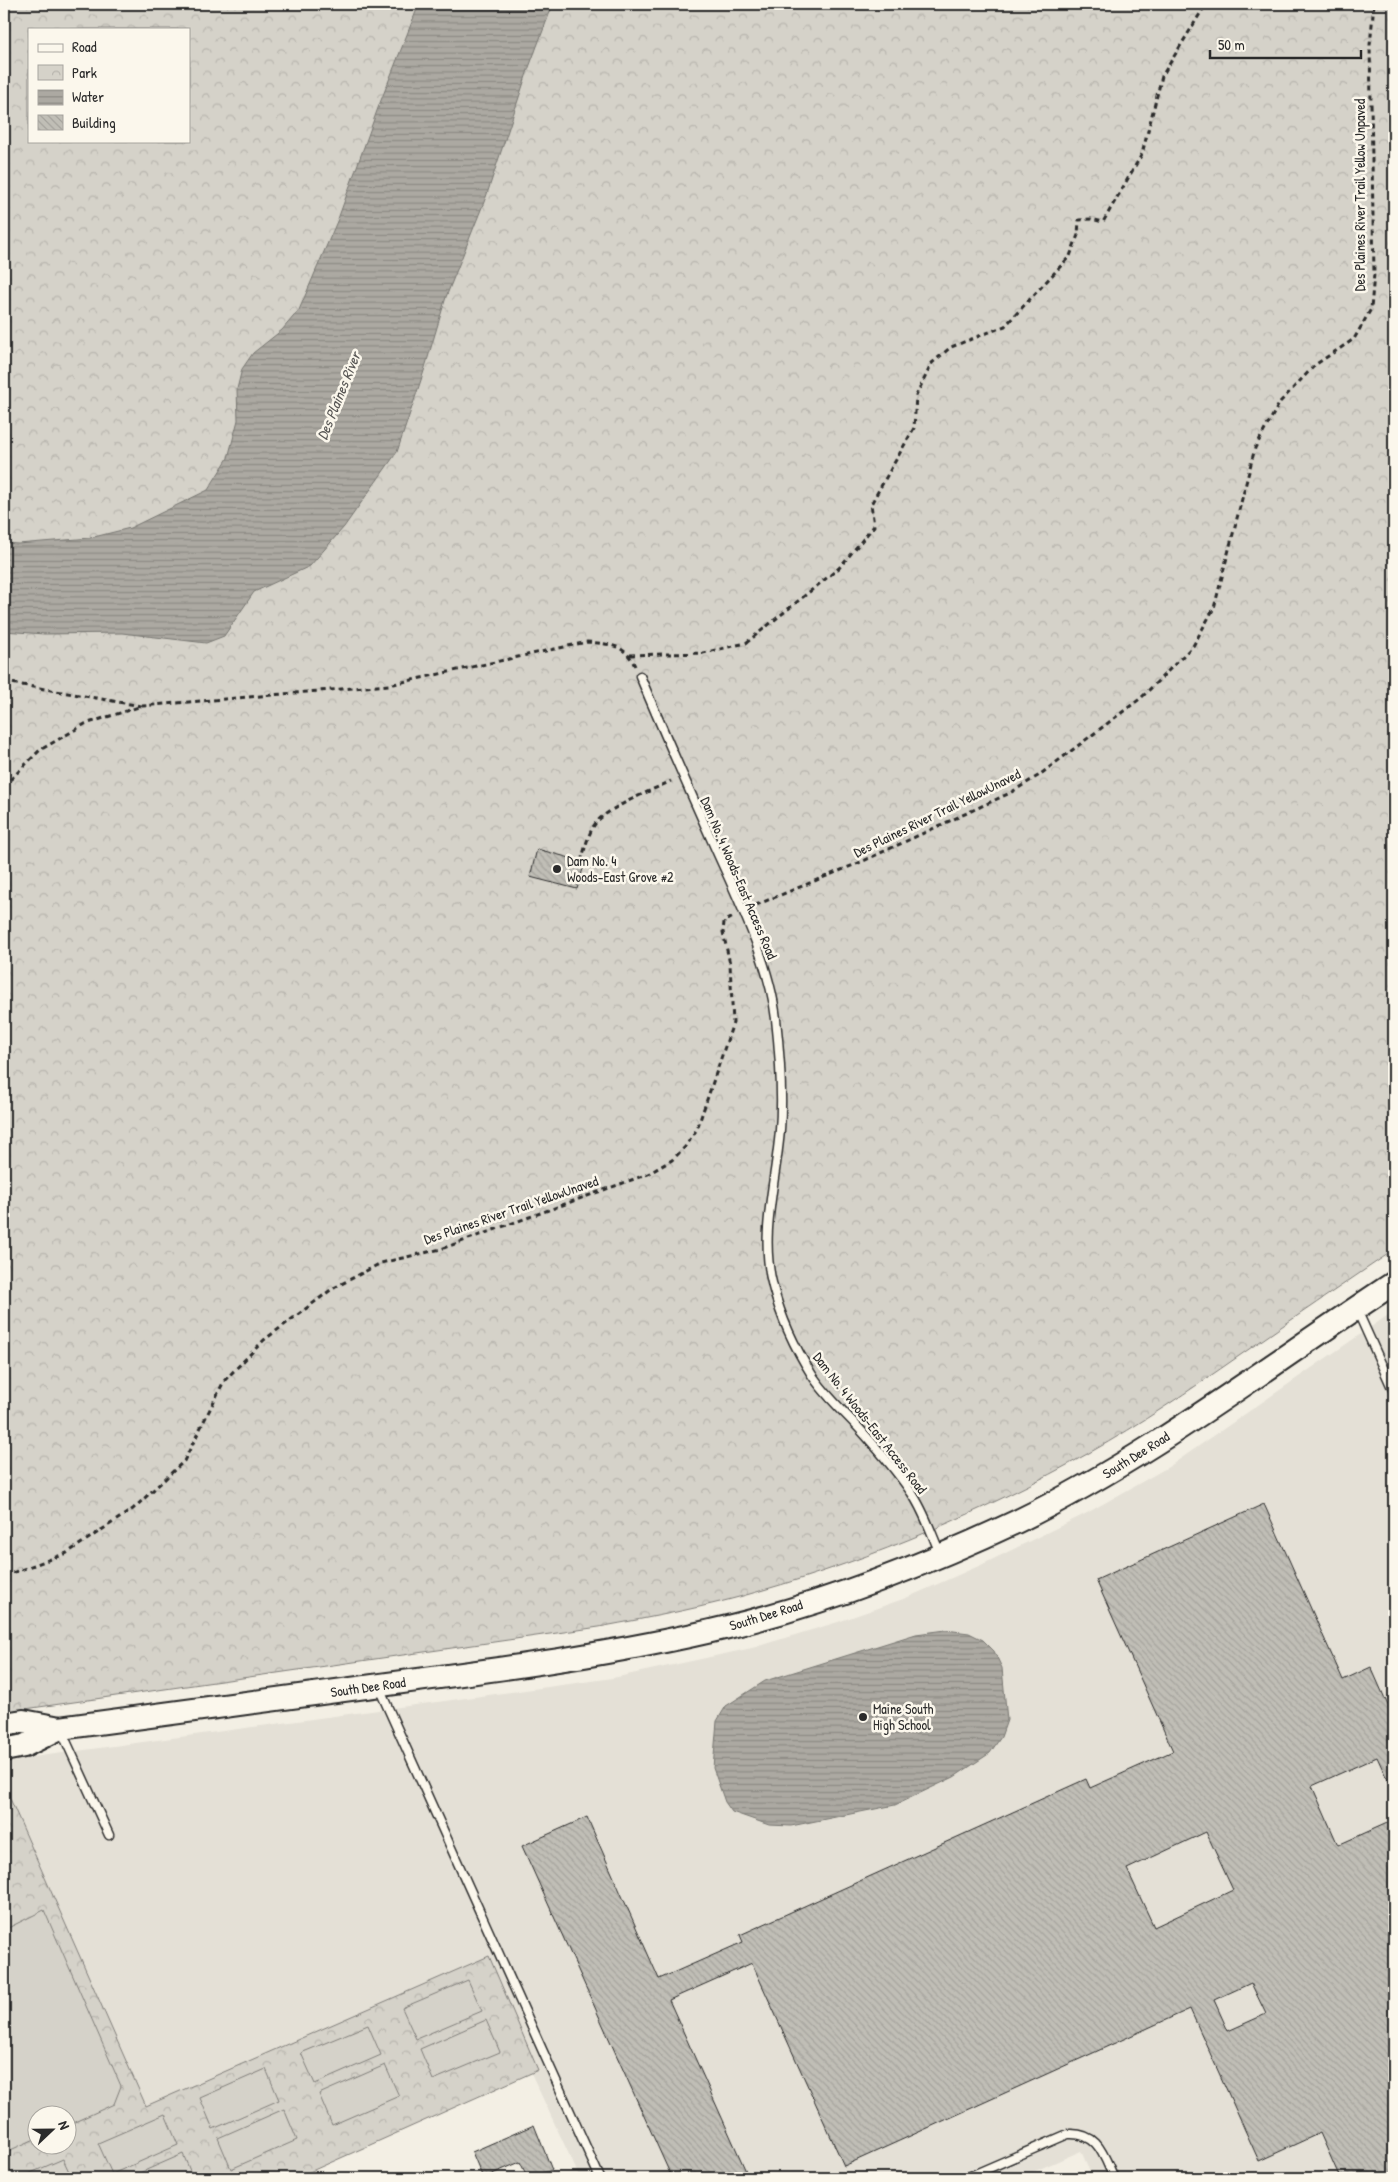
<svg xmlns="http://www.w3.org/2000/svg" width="1398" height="2182" viewBox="0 0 1398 2182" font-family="'Patrick Hand',sans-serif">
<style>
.built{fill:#e4e0d6;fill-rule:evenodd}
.park{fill:url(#park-crowns);stroke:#807e7a;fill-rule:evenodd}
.garden{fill:#d5d2c9;stroke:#807e7a}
.water{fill:url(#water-rules);stroke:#787772}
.building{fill:url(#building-back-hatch);stroke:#2b2b2b;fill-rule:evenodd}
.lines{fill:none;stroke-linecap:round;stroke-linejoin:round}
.lane-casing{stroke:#2b2b2b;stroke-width:11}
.secondary-casing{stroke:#2b2b2b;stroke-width:26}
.path{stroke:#2b2b2b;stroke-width:3;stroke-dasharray:5 4;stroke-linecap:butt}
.lane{stroke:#fbf7ec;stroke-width:8}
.secondary{stroke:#fbf7ec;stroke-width:22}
.poi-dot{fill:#2b2b2b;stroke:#fbf7ec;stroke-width:2}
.labels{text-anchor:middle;stroke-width:5;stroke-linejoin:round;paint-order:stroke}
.street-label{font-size:14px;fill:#2b2b2b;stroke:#fbf7ec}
.poi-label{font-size:14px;fill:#2b2b2b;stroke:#fbf7ec;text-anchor:start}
.water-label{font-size:15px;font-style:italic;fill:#585755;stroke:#fbf7ec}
</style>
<defs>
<pattern id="park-crowns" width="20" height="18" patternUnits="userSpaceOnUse" patternTransform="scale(1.25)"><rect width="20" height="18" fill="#d5d2c9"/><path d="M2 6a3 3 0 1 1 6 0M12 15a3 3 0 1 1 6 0" fill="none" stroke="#b7b4ad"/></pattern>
<pattern id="water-rules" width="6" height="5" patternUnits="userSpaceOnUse" patternTransform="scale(1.25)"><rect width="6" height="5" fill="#aca9a2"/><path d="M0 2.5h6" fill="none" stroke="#8c8a84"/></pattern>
<pattern id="building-back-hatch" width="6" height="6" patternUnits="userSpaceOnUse" patternTransform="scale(1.25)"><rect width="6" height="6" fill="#c0beb6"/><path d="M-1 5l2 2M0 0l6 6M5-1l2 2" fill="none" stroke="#a5a39d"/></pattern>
</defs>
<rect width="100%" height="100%" fill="#f3efe4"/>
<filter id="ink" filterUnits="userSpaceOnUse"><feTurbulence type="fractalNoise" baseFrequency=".02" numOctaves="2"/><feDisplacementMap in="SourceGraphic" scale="10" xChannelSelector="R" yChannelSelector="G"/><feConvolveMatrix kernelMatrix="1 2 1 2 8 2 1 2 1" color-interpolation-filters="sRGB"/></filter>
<g filter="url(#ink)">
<path class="built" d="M1394,1311v867h-301l-12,-27 -62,27h-439l-49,-105 -235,105h-292v-417l609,-83 139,-30 86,-26 68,-24 75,-33 106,-52 83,-47zM38,2114h30v30h-30z"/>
<path class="park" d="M4,4h1390v1246c-52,35 -103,70 -155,106 -49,34 -98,68 -150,97 -104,58 -214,105 -329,138 -53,16 -107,26 -161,36l-595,85zM29,29h160v112h-160z
M4,1785l142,321 343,-150 49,114 -242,108h-292zM38,2114h30v30h-30z"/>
<path class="garden" d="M44,1910l77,176 -7,18 -46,21v-11h-30l-1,24 -33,15v-223z
M468,1980l14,31 -66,28 -14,-31z
M486,2020l14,32 -67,28 -13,-31z
M368,2025l13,30 -66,29 -14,-31z
M385,2065l14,31 -67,29 -13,-31z
M266,2069l13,31 -66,29 -13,-31z
M284,2109l13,31 -66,29 -13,-31z
M165,2114l13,31 -66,29 -14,-31z
M183,2154l10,24h-65z
M63,2159l9,19h-53z"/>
<path class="water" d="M419,4h134l-25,66 -42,127 -40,100 -22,74 -27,81 -53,75 -34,39 -56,26 -30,44 -18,7 -84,-10 -78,1 -40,-3v-88l14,1 72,-6 40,-10 78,-38 20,-32 10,-38 -1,-31 5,-20 11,-16 29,-23 17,-20 39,-91 40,-111z
M946,1630l23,3 14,7 11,11 8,17 5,52 -6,17 -11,16 -36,24 -59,28 -104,21 -22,-1 -37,-13 -7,-10 -12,-34 4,-47 9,-15 39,-25 151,-47z"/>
<path class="building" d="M537,849l48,13 -8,27 -47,-12z
M1264,1504l79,176 28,-13 23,52v75l-17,-37 -65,29 26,59 56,-25v358h-54l-20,-45 -61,28 -69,-152 -346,157 -92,-203 -83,37 80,178h-77l-150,-332 65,-29 72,162 84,-37 -3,-7 346,-156 4,9 83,-37 -77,-171zM1206,1832l27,58 -79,37 -27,-58zM1251,1983l15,31 -38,17 -14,-31z
M534,2125l18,45 -24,8 -8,-16 -37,16 -11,-26z"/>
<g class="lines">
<g class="lane-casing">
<path id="lane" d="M640,676c25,59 51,118 77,176 23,51 53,112 59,167 4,37 7,75 4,111 -4,52 -21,105 -7,157 8,31 22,61 39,88 15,23 36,40 54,61 16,18 32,37 45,56 13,18 20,41 29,61
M1357,1310l37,82
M379,1688l221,490
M61,1730l48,105
M966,2178l102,-44c30,-2 35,20 46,44"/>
</g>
<g class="secondary-casing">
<path id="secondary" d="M4,1724l19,-3 37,7c109,-15 219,-29 328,-44 114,-15 228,-30 340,-57 97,-24 199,-63 290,-106 134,-65 252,-157 376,-238
M4,1750l20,-4 36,-18"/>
</g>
<path class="path" d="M630,655l73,-2 43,-10 93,-75 35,-42 -3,-22 43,-76 2,-32 16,-33 19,-16 54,-21 65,-70 8,-21 1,-15 12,-1 12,3 39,-68 20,-78 44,-72
M4,684l7,-1 130,23
M4,786l36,-36 45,-26 57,-18 247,-21 198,-43c22,2 38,2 48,24
M581,861c4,-12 7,-27 14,-37 11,-16 58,-34 76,-43
M756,905l105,-43 149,-69 28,-17 103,-78 52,-52 21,-38 41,-160 25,-46 35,-37 39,-26 17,-30 3,-35 -4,-229 4,-41
M4,1576l63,-23 66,-44 51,-48 40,-80 40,-41 68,-51 49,-26 60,-14 207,-75 24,-14 13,-13 12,-18 36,-106 -3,-59 -7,-32 1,-10 9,-5"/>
<use href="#lane" class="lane"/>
<use href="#secondary" class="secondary"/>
</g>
</g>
<g class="poi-dot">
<circle cx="557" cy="869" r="5"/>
<circle cx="863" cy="1717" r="5"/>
</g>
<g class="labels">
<g class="street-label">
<text transform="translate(1360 195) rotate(-90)" y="5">Des Plaines River Trail Yellow Unpaved</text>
<text transform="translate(937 813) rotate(-26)" y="5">Des Plaines River Trail YellowUnaved</text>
<text transform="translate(739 878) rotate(67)" y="5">Dam No. 4 Woods-East Access Road</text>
<text transform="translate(511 1210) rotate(-19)" y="5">Des Plaines River Trail YellowUnaved</text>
<text transform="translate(870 1423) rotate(52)" y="5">Dam No. 4 Woods-East Access Road</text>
<text transform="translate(1136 1455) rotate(-32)" y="5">South Dee Road</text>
<text transform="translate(766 1615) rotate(-17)" y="5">South Dee Road</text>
<text transform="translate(368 1687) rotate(-8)" y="5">South Dee Road</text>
</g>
<g class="poi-label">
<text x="567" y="866">Dam No. 4<tspan x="567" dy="16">Woods-East Grove #2</tspan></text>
<text x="873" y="1714">Maine South<tspan x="873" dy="16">High School</tspan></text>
</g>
<g class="water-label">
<text transform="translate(339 396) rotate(-68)" y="5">Des Plaines River</text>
</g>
</g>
<rect width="1398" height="2182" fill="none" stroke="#fbf7ec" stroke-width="20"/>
<rect x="10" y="10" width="1378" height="2162" fill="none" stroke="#2b2b2b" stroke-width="2" filter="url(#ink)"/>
<rect x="28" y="28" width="162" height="115" fill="#fbf7ec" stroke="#a8a59f"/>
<rect x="38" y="44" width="25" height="8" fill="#fbf7ec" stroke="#a8a59f"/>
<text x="72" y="52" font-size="15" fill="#2b2b2b">Road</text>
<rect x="38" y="65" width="25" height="15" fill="url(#park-crowns)" stroke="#a8a59f"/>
<text x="72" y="78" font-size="15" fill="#2b2b2b">Park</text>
<rect x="38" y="90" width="25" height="15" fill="url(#water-rules)" stroke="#a8a59f"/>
<text x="72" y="102" font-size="15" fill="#2b2b2b">Water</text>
<rect x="38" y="115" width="25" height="15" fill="url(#building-back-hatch)" stroke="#a8a59f"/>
<text x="72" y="128" font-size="15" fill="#2b2b2b">Building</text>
<g transform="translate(52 2130) rotate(68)"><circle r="24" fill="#fbf7ec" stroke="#a8a59f"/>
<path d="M0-4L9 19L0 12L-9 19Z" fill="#2b2b2b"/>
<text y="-8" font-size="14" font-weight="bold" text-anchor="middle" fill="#2b2b2b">N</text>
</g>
<path d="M1210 50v8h151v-8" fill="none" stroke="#2b2b2b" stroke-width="2.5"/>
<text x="1218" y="50" font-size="15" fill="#2b2b2b" stroke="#fbf7ec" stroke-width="4" paint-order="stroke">50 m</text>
</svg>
